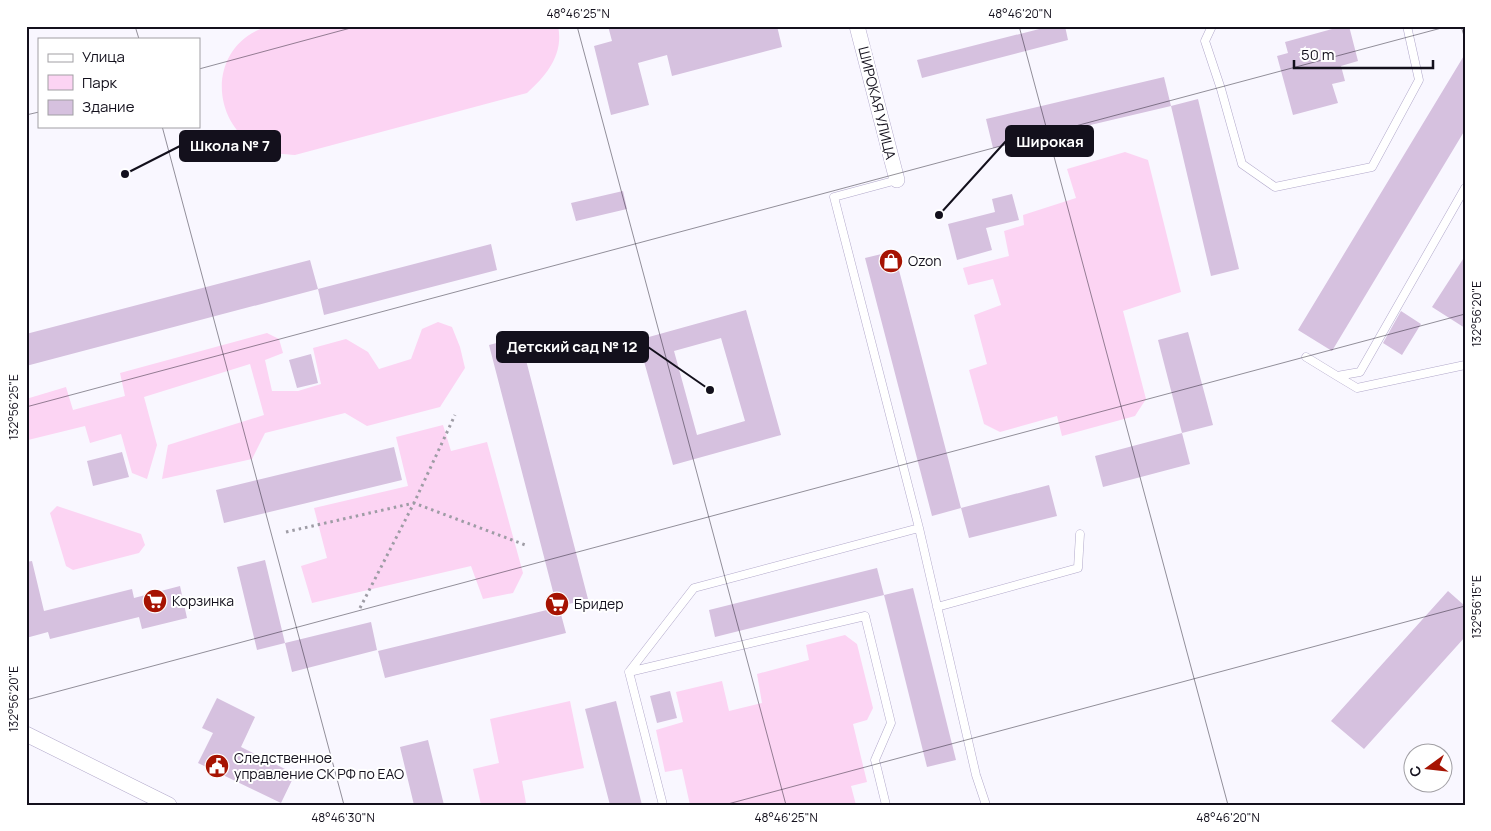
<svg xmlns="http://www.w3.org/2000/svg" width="1491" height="831" viewBox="0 0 1491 831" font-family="Manrope,sans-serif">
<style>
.green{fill:#fcd4f3}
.building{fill:#d6c1df;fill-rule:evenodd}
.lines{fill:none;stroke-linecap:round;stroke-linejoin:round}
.lane-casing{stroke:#b2a9cb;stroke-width:9}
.street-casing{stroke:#b2a9cb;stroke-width:16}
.path{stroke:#9e9ca5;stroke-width:3;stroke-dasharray:2.5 4;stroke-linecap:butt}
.lane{stroke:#fff;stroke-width:8}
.street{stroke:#fff;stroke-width:15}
.ticks{fill:none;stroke:#13101c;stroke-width:1;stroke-opacity:0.45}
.labels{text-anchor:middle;stroke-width:4;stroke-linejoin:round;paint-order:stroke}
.street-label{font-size:14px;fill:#13101c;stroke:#fff}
.poi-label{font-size:14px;fill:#13101c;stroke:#fff;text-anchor:start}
.leader{fill:none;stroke:#13101c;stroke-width:2}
.callout-dot{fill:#13101c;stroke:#fff;stroke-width:2}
.callout{fill:#13101c;stroke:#13101c;stroke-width:2}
.callout-label{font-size:15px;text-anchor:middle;font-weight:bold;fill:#fff}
.neatline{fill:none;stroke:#13101c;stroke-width:2}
.ticks-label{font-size:12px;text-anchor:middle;fill:#13101c}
</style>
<rect width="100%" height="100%" fill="#f9f7ff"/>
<path class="green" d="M269,26h289c6,28 -11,49 -31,67l-232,62c-10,-1 -25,-1 -34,-5 -54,-28 -53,-107 8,-124z
M1125,152l23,8 33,132 -58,19 23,88 -11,17 -73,20 -5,-20 -57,16 -16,-8 -15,-54 18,-6 -13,-49 27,-10 -8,-26 -25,6 -5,-17 46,-12 -5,-25 20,-6 -1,-10 53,-17 -9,-29z
M438,322l14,5 8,20 5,21 -25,39 -73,19 -22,-13 -80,20 -13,26 -90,20 6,-34 96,-30 -14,-51 -106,33 13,48 -10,34 -15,-6 -11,-39 -31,9 -5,-17 -57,14 -2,-41 40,-12 7,23 52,-14 -5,-23 147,-40 12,6 4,14 -18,7 7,31h26l23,-7 -8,-36 33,-9 22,13 11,17 32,-10 11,-30z
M443,425l8,26 36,-9 36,131 -10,20 -30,6 -12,-33 -159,37 -11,-37 26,-8 -13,-50 94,-22 -12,-49z
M57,506l84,28 4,11 -6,8 -66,17 -7,-4 -16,-53z
M845,635l12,9 16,64 -6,12 -14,4 14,58 -16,4 5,19h-166l-8,-36 -17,3 -9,-42 27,-8 -7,-30 46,-11 7,30 33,-8 -5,-29 52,-14 -3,-15z
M570,701l14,67 -62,13 4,22 -45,2 -8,-36 26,-6 -9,-44z"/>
<path class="building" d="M608,26h169l5,21 -110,29 -5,-21 -29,8 11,42 -38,10 -17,-69 18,-5z
M1051,26h14l3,14 -146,38 -5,-18z
M1343,26h6l9,35 -17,5 4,15 -13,3 6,19 -45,12 -16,-59 11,-3 -3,-11z
M1465,54v76l-133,221 -34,-21z
M1164,77l7,29 -178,42 -7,-29z
M1198,99l41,170 -28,7 -40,-170z
M623,191l4,18 -51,12 -5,-18z
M1012,194l7,26 -33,8 6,22 -35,10 -9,-36 47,-12 -3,-13z
M491,244l6,26 -173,45 -6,-26z
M894,251l67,257 -29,8 -67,-258z
M1465,256v72l-33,-21z
M310,260l8,29 -292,77v-32z
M746,310l35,125 -108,30 -35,-125zM721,338l24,83 -48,14 -23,-84z
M1401,311l20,13 -19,31 -19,-12z
M1188,332l25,93 -31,8 -24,-93z
M520,337l68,262 -31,8 -68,-262z
M311,354l7,29 -21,5 -8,-28z
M1182,433l8,31 -87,23 -8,-31z
M394,447l8,33 -178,43 -8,-33z
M122,452l7,25 -36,9 -6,-25z
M1049,485l8,31 -88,22 -8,-30z
M265,560l20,83 -28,7 -20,-83z
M32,561l12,50 88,-22 2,9 46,-12 7,32 -45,11 -3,-12 -89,22 -2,-7 -22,6v-76z
M877,568l7,27 -169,42 -6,-27z
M913,588l43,172 -29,7 -43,-172z
M1448,591l17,15v31l-101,112 -33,-28z
M559,607l7,26 -181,45 -7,-27z
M371,622l6,28 -85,22 -7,-29z
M670,691l7,27 -20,5 -7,-27z
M217,698l38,19 -14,30 54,27 -14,29 -83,-40 15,-30 -11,-5z
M616,701l26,104h-32l-25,-96z
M428,740l16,65h-30l-14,-58z"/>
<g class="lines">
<g class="lane-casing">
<path id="lane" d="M1212,26l-7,15 16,48 21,75 33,23 97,-20 47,-87 -12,-54
M897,180l-63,17 85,331 57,247 10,30
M1306,357l31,19 23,-4 105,-184
M1337,376l20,12 108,-23
M937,607l141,-39 2,-34
M629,672l236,-56 26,107 -16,37 11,45
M629,672l65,-84 225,-60
M629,672l34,133"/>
</g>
<g class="street-casing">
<path id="street" d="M857,26l40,154
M26,734l143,71"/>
</g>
<path class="path" d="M286,532l128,-29 114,43
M360,608l54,-105 41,-88"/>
<use href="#lane" class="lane"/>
<use href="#street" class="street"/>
</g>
<path class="ticks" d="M135,26l4,13M577,26l209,779M1019,26l209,779M1461,26l4,13M199,69l159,-43M26,115l13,-3M162,126l182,679M26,407l1423,-381M26,700l1439,-386M724,805l741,-199"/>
<defs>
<g id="shop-disc" transform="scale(1.25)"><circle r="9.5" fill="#a61302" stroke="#fff"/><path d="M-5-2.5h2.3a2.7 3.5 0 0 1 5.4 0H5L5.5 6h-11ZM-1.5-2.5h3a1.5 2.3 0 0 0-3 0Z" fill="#fff"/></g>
<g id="supermarket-disc" transform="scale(1.25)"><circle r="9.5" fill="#a61302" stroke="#fff"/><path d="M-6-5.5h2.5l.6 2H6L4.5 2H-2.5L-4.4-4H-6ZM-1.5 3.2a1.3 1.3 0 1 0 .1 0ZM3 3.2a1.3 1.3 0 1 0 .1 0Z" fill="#fff"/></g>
<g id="civic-disc" transform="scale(1.25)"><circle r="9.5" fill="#a61302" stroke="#fff"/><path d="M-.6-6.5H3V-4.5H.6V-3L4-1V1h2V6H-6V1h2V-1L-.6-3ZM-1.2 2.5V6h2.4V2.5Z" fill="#fff"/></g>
</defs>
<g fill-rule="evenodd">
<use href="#shop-disc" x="891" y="261"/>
<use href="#supermarket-disc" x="155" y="601"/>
<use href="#supermarket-disc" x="557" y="604"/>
<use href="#civic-disc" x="217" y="766"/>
</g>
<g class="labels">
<g class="street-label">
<text transform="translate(877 103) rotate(76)" y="5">ШИРОКАЯ УЛИЦА</text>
</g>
<g class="poi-label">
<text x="908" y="266">Ozon</text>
<text x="172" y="606">Корзинка</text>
<text x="574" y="609">Бридер</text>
<text x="234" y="763">Следственное<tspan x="234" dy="16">управление СК РФ по ЕАО</tspan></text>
</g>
</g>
<path class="leader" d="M939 215L1006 141M125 174L180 146M710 390L648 347"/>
<g class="callout-dot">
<circle cx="939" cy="215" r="5"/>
<circle cx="125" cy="174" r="5"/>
<circle cx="710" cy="390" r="5"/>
</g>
<g class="callout">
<rect x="1006" y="126" width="87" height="30" rx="5"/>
<rect x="180" y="131" width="100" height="30" rx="5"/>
<rect x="497" y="332" width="151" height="30" rx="5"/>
</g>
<g class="callout-label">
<text x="1050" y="147">Широкая</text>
<text x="230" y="151">Школа № 7</text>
<text x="572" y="352">Детский сад № 12</text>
</g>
<rect width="1491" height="831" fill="none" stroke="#ffffff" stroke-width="55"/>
<rect x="38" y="38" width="162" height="90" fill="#ffffff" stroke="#a19fa4"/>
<rect x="48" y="54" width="25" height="8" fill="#ffffff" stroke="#a19fa4"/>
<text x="82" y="62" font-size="15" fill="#13101c">Улица</text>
<rect x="48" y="75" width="25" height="15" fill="#fcd4f3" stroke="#a19fa4"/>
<text x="82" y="88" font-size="15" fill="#13101c">Парк</text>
<rect x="48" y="100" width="25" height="15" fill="#d6c1df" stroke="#a19fa4"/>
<text x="82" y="112" font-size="15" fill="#13101c">Здание</text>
<g transform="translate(1428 768) rotate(255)"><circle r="24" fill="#ffffff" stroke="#a19fa4"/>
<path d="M0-4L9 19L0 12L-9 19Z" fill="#a61302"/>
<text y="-8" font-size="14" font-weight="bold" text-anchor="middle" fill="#13101c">С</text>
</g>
<path d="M1294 60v8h139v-8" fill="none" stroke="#13101c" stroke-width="2.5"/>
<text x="1301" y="60" font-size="15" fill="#13101c" stroke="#ffffff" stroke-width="4" paint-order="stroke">50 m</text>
<rect x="28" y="28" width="1436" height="776" class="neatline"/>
<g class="ticks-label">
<text x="578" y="18">48°46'25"N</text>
<text x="1020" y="18">48°46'20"N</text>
<text transform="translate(1477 314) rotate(-90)" y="4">132°56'20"E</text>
<text transform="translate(14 407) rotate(-90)" y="4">132°56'25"E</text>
<text transform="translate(1477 607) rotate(-90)" y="4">132°56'15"E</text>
<text transform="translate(14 699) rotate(-90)" y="4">132°56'20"E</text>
<text x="343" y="822">48°46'30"N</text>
<text x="786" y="822">48°46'25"N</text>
<text x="1228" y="822">48°46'20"N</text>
</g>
</svg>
